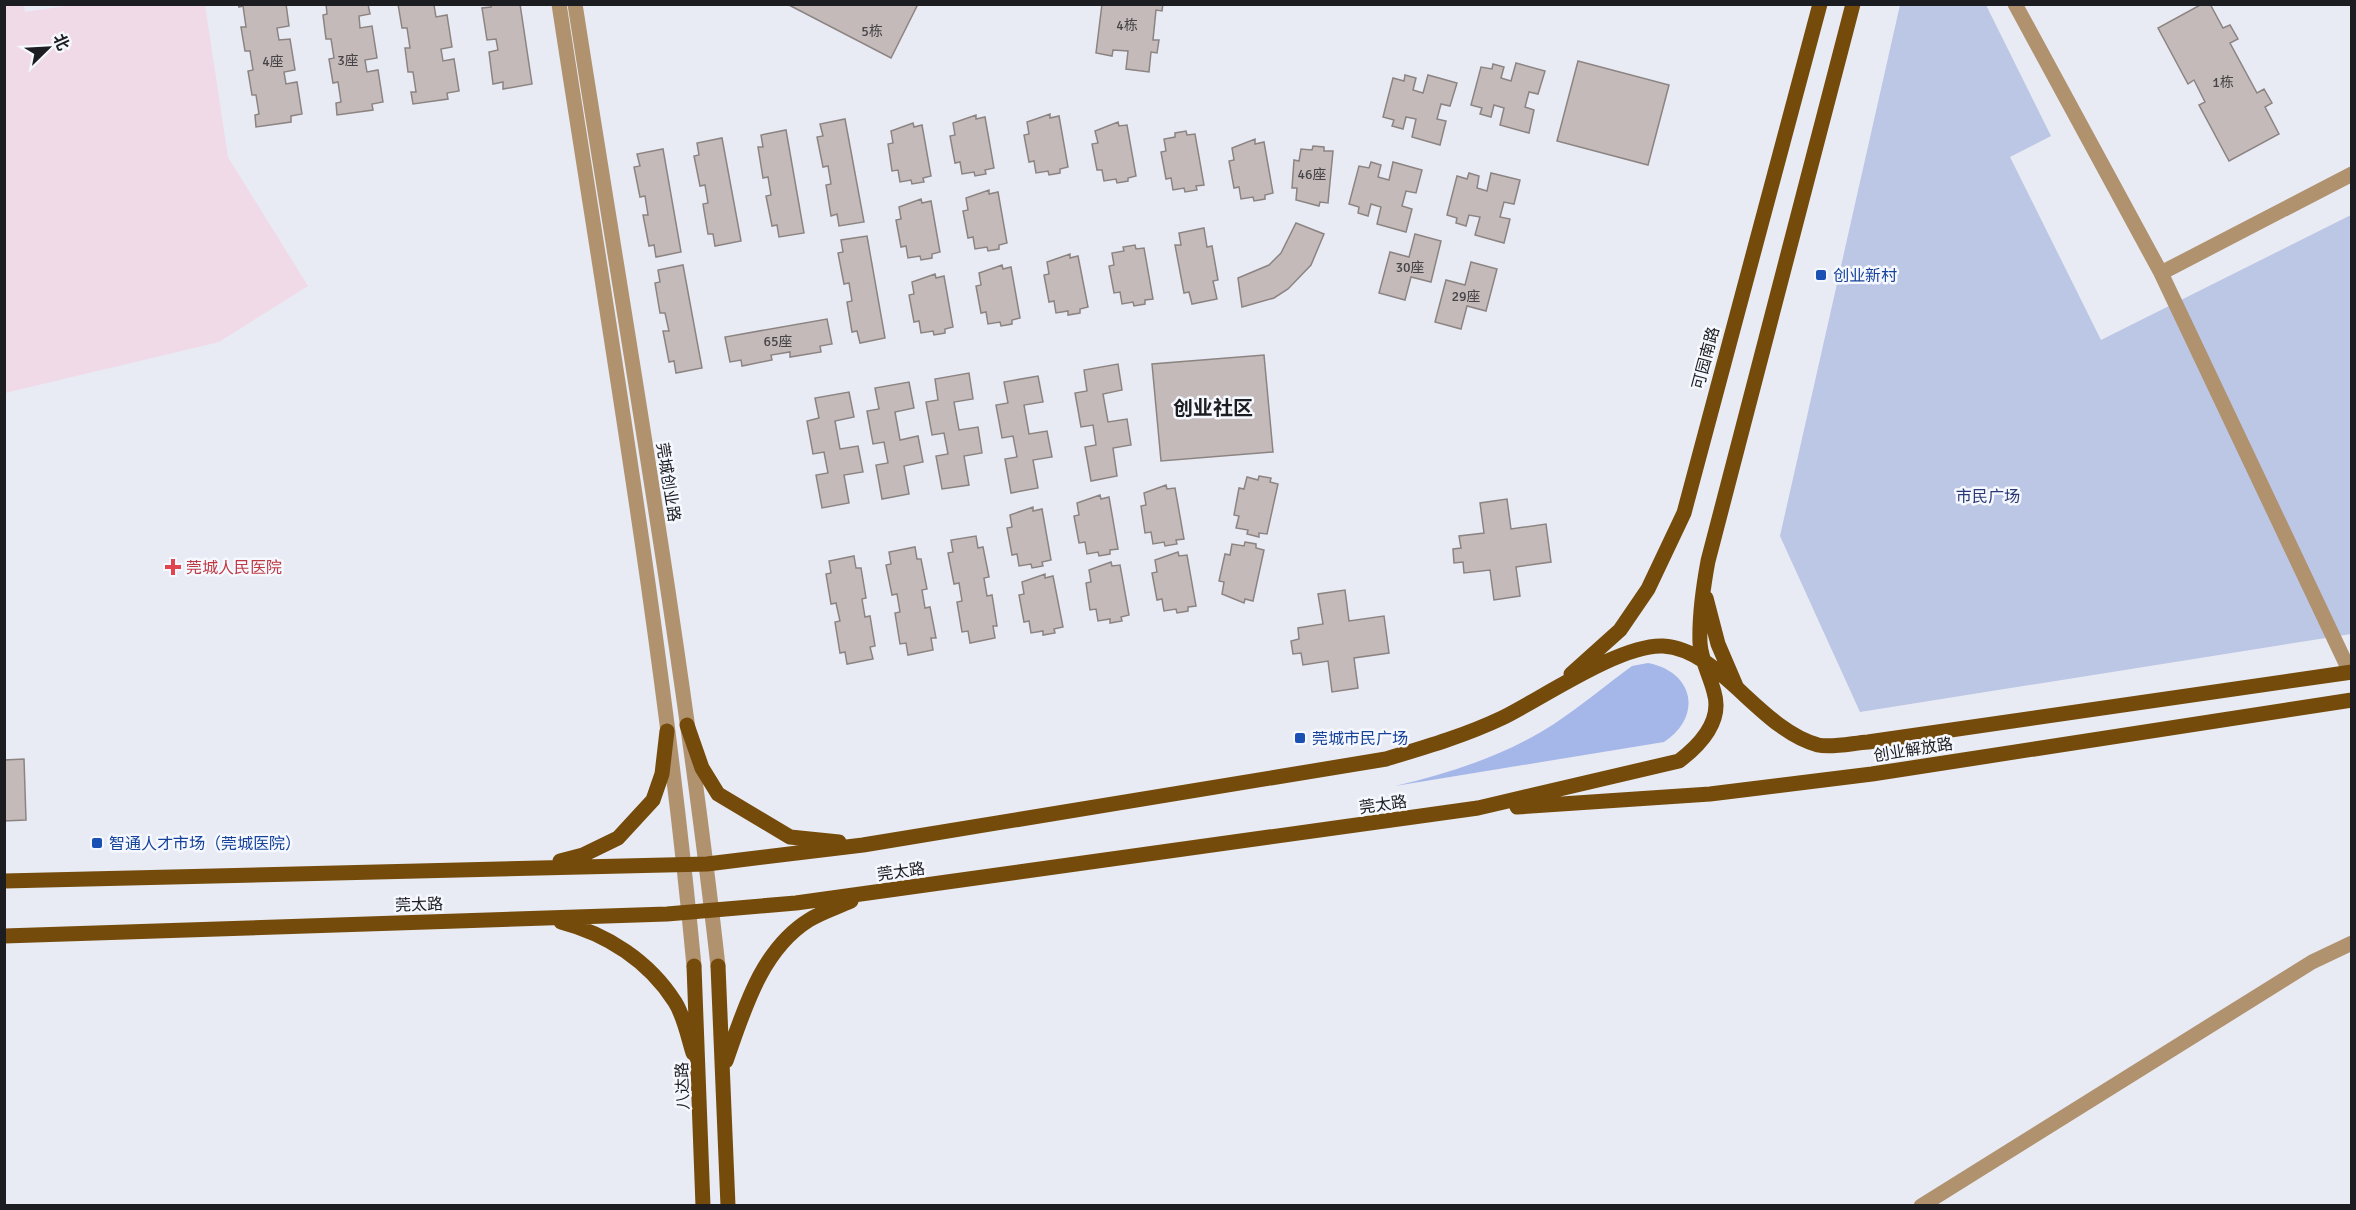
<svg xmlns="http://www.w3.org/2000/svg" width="2356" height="1210" viewBox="0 0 2356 1210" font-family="Signika,'Noto Sans SC',sans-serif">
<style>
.industrial{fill:#f0dae8}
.green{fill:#bcc6e5}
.forest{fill:#a5b6e9}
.building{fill:#c3bab9;stroke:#8c8483;stroke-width:1.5}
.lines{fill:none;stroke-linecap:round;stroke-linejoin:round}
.minor{stroke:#b1926f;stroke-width:15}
.major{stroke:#754b0b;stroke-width:15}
.transit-dot{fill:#1a4fb4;stroke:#f6f8ff;stroke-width:2}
.health-dot{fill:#e0444e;stroke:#f6f8ff;stroke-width:2}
.labels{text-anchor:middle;stroke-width:5;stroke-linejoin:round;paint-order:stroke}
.number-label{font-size:14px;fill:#464446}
.transit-label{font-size:16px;fill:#164399;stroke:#f6f8ff;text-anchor:start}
.street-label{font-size:16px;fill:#1c1d20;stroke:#f6f8ff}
.park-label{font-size:16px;fill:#2a3975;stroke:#f6f8ff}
.health-label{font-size:16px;fill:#be3a42;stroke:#f6f8ff;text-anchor:start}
.quarter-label{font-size:20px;font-weight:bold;fill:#1c1d20;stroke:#f6f8ff}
</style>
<rect width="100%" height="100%" fill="#e8ebf3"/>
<path class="industrial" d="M79,4l126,1 23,152 80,129 -89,56 -214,51v-388h19l1,7z"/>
<path class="green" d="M1900,5h86l65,131 -41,21 91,183 250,-125v419l-491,78 -80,-176z"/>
<path class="forest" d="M1648,663c46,9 55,53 16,79l-269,44c56,-13 111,-31 159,-62 27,-18 52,-39 78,-58z"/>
<path class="building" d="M238,4h48l3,22 -12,2 2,12 11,-1 5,31 -11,2 2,12 11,-2 5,32 -11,2v6l-35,5 -1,-12 4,-1 -3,-19h-4l-4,-24 5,-1 -3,-19h-5l-4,-24h5l-3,-21 -4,1z
M326,4h42l2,10 -11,2 1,12 12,-2 5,32 -12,2 2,12 11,-2 5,32 -11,2 1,6 -36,5 -1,-12 5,-1 -3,-20 -5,1 -4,-24 5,-1 -3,-19h-5l-3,-24 4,-1z
M398,4h41l-5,1 2,12 11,-2 5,32 -11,2 2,12 11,-2 5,32 -12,2 1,6 -35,5 -2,-12h5l-3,-20h-5l-3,-24h5l-3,-20h-5z
M491,4h29l12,80 -29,5v-7l-10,2 -4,-32 9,-2 -2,-11 -9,1 -5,-32 9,-1z
M787,4h131l-27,54z
M1102,4h61l-1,7 -6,-1 -3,30h6l-2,13 -6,-1 -2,20 -23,-3 2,-18 -15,-1 -1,6 -16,-3z
M2202,4h8l13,24 7,-3 8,14 -8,4 27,50 7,-4 8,14 -7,4 14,27 -50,27 -30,-56 6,-3 -11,-22 -6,4 -30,-56z
M1578,61l91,24 -21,80 -91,-24z
M1516,63l29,8 -7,23 -9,-2 -4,15 9,3 -5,23 -29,-8 4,-17 -10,-3 -3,12 -11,-3 2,-6 -11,-3 10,-38 11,2 1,-5 11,3 -3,11 10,3z
M1405,75l11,3 -3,12 10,3 5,-18 29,8 -7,23 -9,-2 -4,15 9,2 -6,24 -28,-8 4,-18 -10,-2 -3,12 -11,-3 2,-6 -11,-3 10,-39 11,3z
M1050,114v4l9,-2 9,51 -8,2v4l-11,2 -1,-4 -12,2 -2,-12 -5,1 -5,-27 5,-1 -2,-12z
M976,115v4l9,-2 9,51 -9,2 1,4 -11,2 -1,-4 -12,2 -2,-12 -5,1 -5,-27 5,-1 -2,-12z
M845,119l19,103 -25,4 -2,-12 -6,2 -5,-31 5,-1 -3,-18 -5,1 -6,-30 6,-1 -3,-12z
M1118,122l1,4 8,-1 9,51 -8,2v3l-11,2 -1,-4 -12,2 -2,-11h-5l-5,-26 6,-1 -3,-12z
M913,123l1,4 8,-2 9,51 -8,2 1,4 -12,2 -1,-4 -11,2 -2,-12 -6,1 -4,-27 5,-1 -2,-12z
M786,130l18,103 -25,4 -2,-12 -5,1 -6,-30 5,-1 -3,-18 -5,1 -5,-31h5l-2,-12z
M1186,131l1,4 8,-1 9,51 -8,1 1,4 -12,2 -1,-4 -11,2 -2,-12 -5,1 -5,-27 5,-1 -2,-12 11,-2v-4z
M722,138l19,103 -26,5 -2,-12h-5l-5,-30 5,-1 -3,-18 -5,1 -6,-30 5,-1 -2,-12z
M1255,139v5l9,-2 9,51 -8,2v4l-11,2 -1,-4 -12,2 -2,-12 -5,1 -5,-27 5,-1 -2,-12z
M1313,146l11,1v4h9l-5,52 -8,-1 -1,4 -23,-6 1,-12h-5l2,-28 5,1 2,-12 11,1z
M663,149l18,103 -25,5 -2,-12 -5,1 -6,-31h5l-3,-19 -5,1 -6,-30 6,-1 -3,-12z
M1371,162l10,3 -3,12 11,3 4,-18 29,8 -6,23 -10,-2 -4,15 10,3 -6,23 -29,-8 4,-17 -10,-3 -3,12 -10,-3 1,-6 -10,-3 10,-38 10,2z
M1469,173l10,3 -2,12 10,3 4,-18 29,7 -6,24 -10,-2 -4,15 10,2 -6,24 -29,-8 5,-18 -11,-2 -3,11 -10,-3 1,-5 -10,-3 10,-39 10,3z
M989,190v4l9,-2 9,51 -8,2v4l-11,2 -1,-4 -12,2 -2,-12 -5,1 -5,-27 5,-1 -2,-12z
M921,199l1,4 9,-2 9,51 -8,2v4l-11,2 -1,-4 -12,2 -2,-12 -5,1 -5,-27 5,-1 -2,-12z
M1296,223l28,11 -13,31 -23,24 -14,9 -32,9 -4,-29 31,-13 12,-12z
M1204,228l3,19 5,-1 6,34 -5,1 4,18 -25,5 -3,-12 -5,1 -9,-48h6l-2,-12z
M1415,234l26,7 -10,41 -20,-5 -6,23 -26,-7 11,-41 19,5z
M867,236l18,102 -25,5 -3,-12 -5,1 -5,-30 5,-1 -3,-18 -5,1 -6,-31 5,-1 -2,-12z
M1135,245l1,4 8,-1 9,51 -8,1v4l-11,2 -1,-4 -11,2 -2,-12 -6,1 -5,-27 5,-1 -2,-12 12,-2 -1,-4z
M1070,254v4l8,-2 10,51 -8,2v4l-12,2v-4l-12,2 -2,-12 -5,1 -5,-27 5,-1 -2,-12z
M1471,262l26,7 -11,42 -19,-5 -6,23 -26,-7 11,-42 19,5z
M683,265l19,103 -26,5 -2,-12 -5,1 -6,-31h6l-4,-18h-5l-5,-30 5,-1 -2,-12z
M1002,265l1,4 8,-2 9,51 -8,2v4l-11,2 -1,-4 -12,2 -2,-12 -5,1 -5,-27 5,-1 -2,-12z
M935,274l1,4 8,-2 9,51 -8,2v4l-11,2 -1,-4 -12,2 -2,-12 -5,1 -5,-27 5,-1 -2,-12z
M827,319l5,25 -12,2 1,6 -31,5v-5l-19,3 1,5 -30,6 -1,-6 -11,2 -5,-25z
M1264,355l9,97 -112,9 -9,-97z
M1118,364l4,26 -19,4 5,28 19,-3 4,26 -18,3 4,28 -26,5 -6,-34 11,-2 -3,-20 -12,2 -6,-34 12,-2 -3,-21z
M969,373l4,26 -19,3 5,28 19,-3 4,26 -18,3 5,29 -27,4 -6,-33 12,-2 -4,-21 -12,2 -6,-33 12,-2 -3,-21z
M1038,376l5,26 -19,3 5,29 18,-3 5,26 -19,3 5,28 -27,5 -6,-34 12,-2 -4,-21 -11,2 -6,-33 12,-2 -4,-21z
M909,382l5,26 -19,4 5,28 18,-4 5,26 -19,4 5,28 -27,5 -6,-34 12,-2 -4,-21 -11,2 -6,-33 12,-2 -4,-21z
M849,392l5,25 -19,4 5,28 18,-3 5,26 -19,3 5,28 -27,5 -6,-33 12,-2 -4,-21 -11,2 -6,-33 12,-3 -4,-20z
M1259,476l12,2 -1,4 8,2 -11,50 -8,-1v4l-12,-3 1,-4 -12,-2 3,-12 -5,-1 5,-27 5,1 3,-12 11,3z
M1166,485l1,4 8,-1 9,51 -8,1 1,4 -12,2 -1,-4 -11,2 -2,-12 -6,1 -4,-27 5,-1 -2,-12z
M1100,495l1,4 8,-2 9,52 -8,1v4l-11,2 -1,-4 -11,2 -2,-12 -6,1 -5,-27 5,-1 -2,-12z
M1507,499l4,30 35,-5 5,38 -35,5 4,29 -26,4 -4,-30 -26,3 -1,-11 -9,1 -1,-14 8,-1 -2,-12 25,-3 -4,-30z
M1033,507v4l9,-2 9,51 -9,2 1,4 -11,2 -1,-4 -12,2 -2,-12 -5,1 -5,-27 5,-1 -2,-12z
M976,536l2,12 5,-1 6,30 -5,1 3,18 5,-1 5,31h-4l2,12 -25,5 -2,-12 -6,1 -5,-30 5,-1 -3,-18 -5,1 -6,-31 5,-1 -2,-12z
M1245,542l11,2v4l8,2 -11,51 -8,-2 -1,4 -22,-9 2,-12 -5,-1 6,-27 5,1 2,-11 12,2z
M915,547l2,12h4l6,30 -5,1 3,18 5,-1 6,31h-5l2,12 -25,5 -2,-12 -6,1 -5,-31 5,-1 -3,-18 -5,1 -6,-30 5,-1 -2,-12z
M1178,552l1,4 8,-1 9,51 -8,1v4l-11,2 -1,-4 -12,2 -2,-12 -5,1 -5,-27 5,-1 -2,-12z
M854,556l2,12h5l5,30 -4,1 3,18 5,-1 5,30 -5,1 3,12 -26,5 -2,-12 -5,1 -5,-31 5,-1 -4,-18 -5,1 -5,-30 5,-1 -2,-12z
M1111,562l1,4 8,-1 9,50 -8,2 1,4 -12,2v-4l-12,2 -2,-12 -6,1 -4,-27 5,-1 -2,-12z
M1045,574v4l8,-2 10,51 -9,2 1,4 -12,2v-4l-12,2 -2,-12 -5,1 -5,-27 5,-1 -2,-12z
M1345,590l4,31 35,-5 5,37 -35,5 4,30 -26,4 -4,-31 -25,4 -2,-12 -8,1 -2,-13 8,-2 -1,-11 25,-4 -5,-30z
M24,759l2,61 -22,1v-61z"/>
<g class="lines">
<path class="minor" d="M559,4c49,320 105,640 135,962
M575,4c50,321 107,640 143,962
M2015,4l146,269 189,399
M2161,273l191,-99
M1921,1206l391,-244 40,-19"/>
<path class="major" d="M1706,598l12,46 18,42
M1571,674l49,-44 28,-41 36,-76 136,-509
M687,725l15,43 16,26 72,43 49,5
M1517,807l193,-13 162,-20 480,-74
M560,861l23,-6 35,-17 35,-38 9,-26 5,-43
M4,881l703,-17 156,-19 523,-86c40,-12 78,-23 116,-41 39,-19 118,-74 161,-72 57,3 96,83 155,99 14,3 35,-2 50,-3l484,-70
M561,922c46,12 88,39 114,80 9,14 13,35 18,51
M4,936l663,-22 129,-11 682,-95 201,-47c21,-16 44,-40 35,-69 -4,-16 -13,-32 -14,-49 -1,-27 3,-55 8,-82l145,-557
M694,966l9,240
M718,966l10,240
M726,1061c18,-51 35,-111 83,-141 13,-8 29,-13 42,-19"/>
</g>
<g class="transit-dot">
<rect x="1815" y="269" width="12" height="12" rx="3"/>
<rect x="1294" y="732" width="12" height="12" rx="3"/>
<rect x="91" y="837" width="12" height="12" rx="3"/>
</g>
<path class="health-dot" d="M170 558h6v6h6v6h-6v6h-6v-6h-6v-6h6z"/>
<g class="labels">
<g class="number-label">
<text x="1127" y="30">4栋</text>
<text x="872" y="36">5栋</text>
<text x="348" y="65">3座</text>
<text x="273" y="66">4座</text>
<text x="2223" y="87">1栋</text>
<text x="1312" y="179">46座</text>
<text x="1410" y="272">30座</text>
<text x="1466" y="301">29座</text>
<text x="778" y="346">65座</text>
</g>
<g class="transit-label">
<text x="1833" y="281">创业新村</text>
<text x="1312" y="744">莞城市民广场</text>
<text x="109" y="849">智通人才市场（莞城医院）</text>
</g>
<g class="street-label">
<text transform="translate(1705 358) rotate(-75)" y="6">可园南路</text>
<text transform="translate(669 482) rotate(81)" y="6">莞城创业路</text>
<text transform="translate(1913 749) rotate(-9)" y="6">创业解放路</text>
<text transform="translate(1383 804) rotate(-8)" y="6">莞太路</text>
<text transform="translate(901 871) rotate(-8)" y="6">莞太路</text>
<text transform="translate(419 904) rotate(-2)" y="6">莞太路</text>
<text transform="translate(682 1086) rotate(-92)" y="6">八达路</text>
</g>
<g class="park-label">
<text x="1988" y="502">市民广场</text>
</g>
<g class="health-label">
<text x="186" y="573">莞城人民医院</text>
</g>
<g class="quarter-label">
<text x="1213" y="415">创业社区</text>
</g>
</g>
<rect width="2356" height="1210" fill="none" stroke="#1c1d20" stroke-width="12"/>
<g transform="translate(48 48) rotate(66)" stroke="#f6f8ff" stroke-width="4.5" paint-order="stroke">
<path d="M0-4.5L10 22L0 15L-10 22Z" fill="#1c1d20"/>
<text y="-9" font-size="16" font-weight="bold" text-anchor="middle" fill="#1c1d20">北</text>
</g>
</svg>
